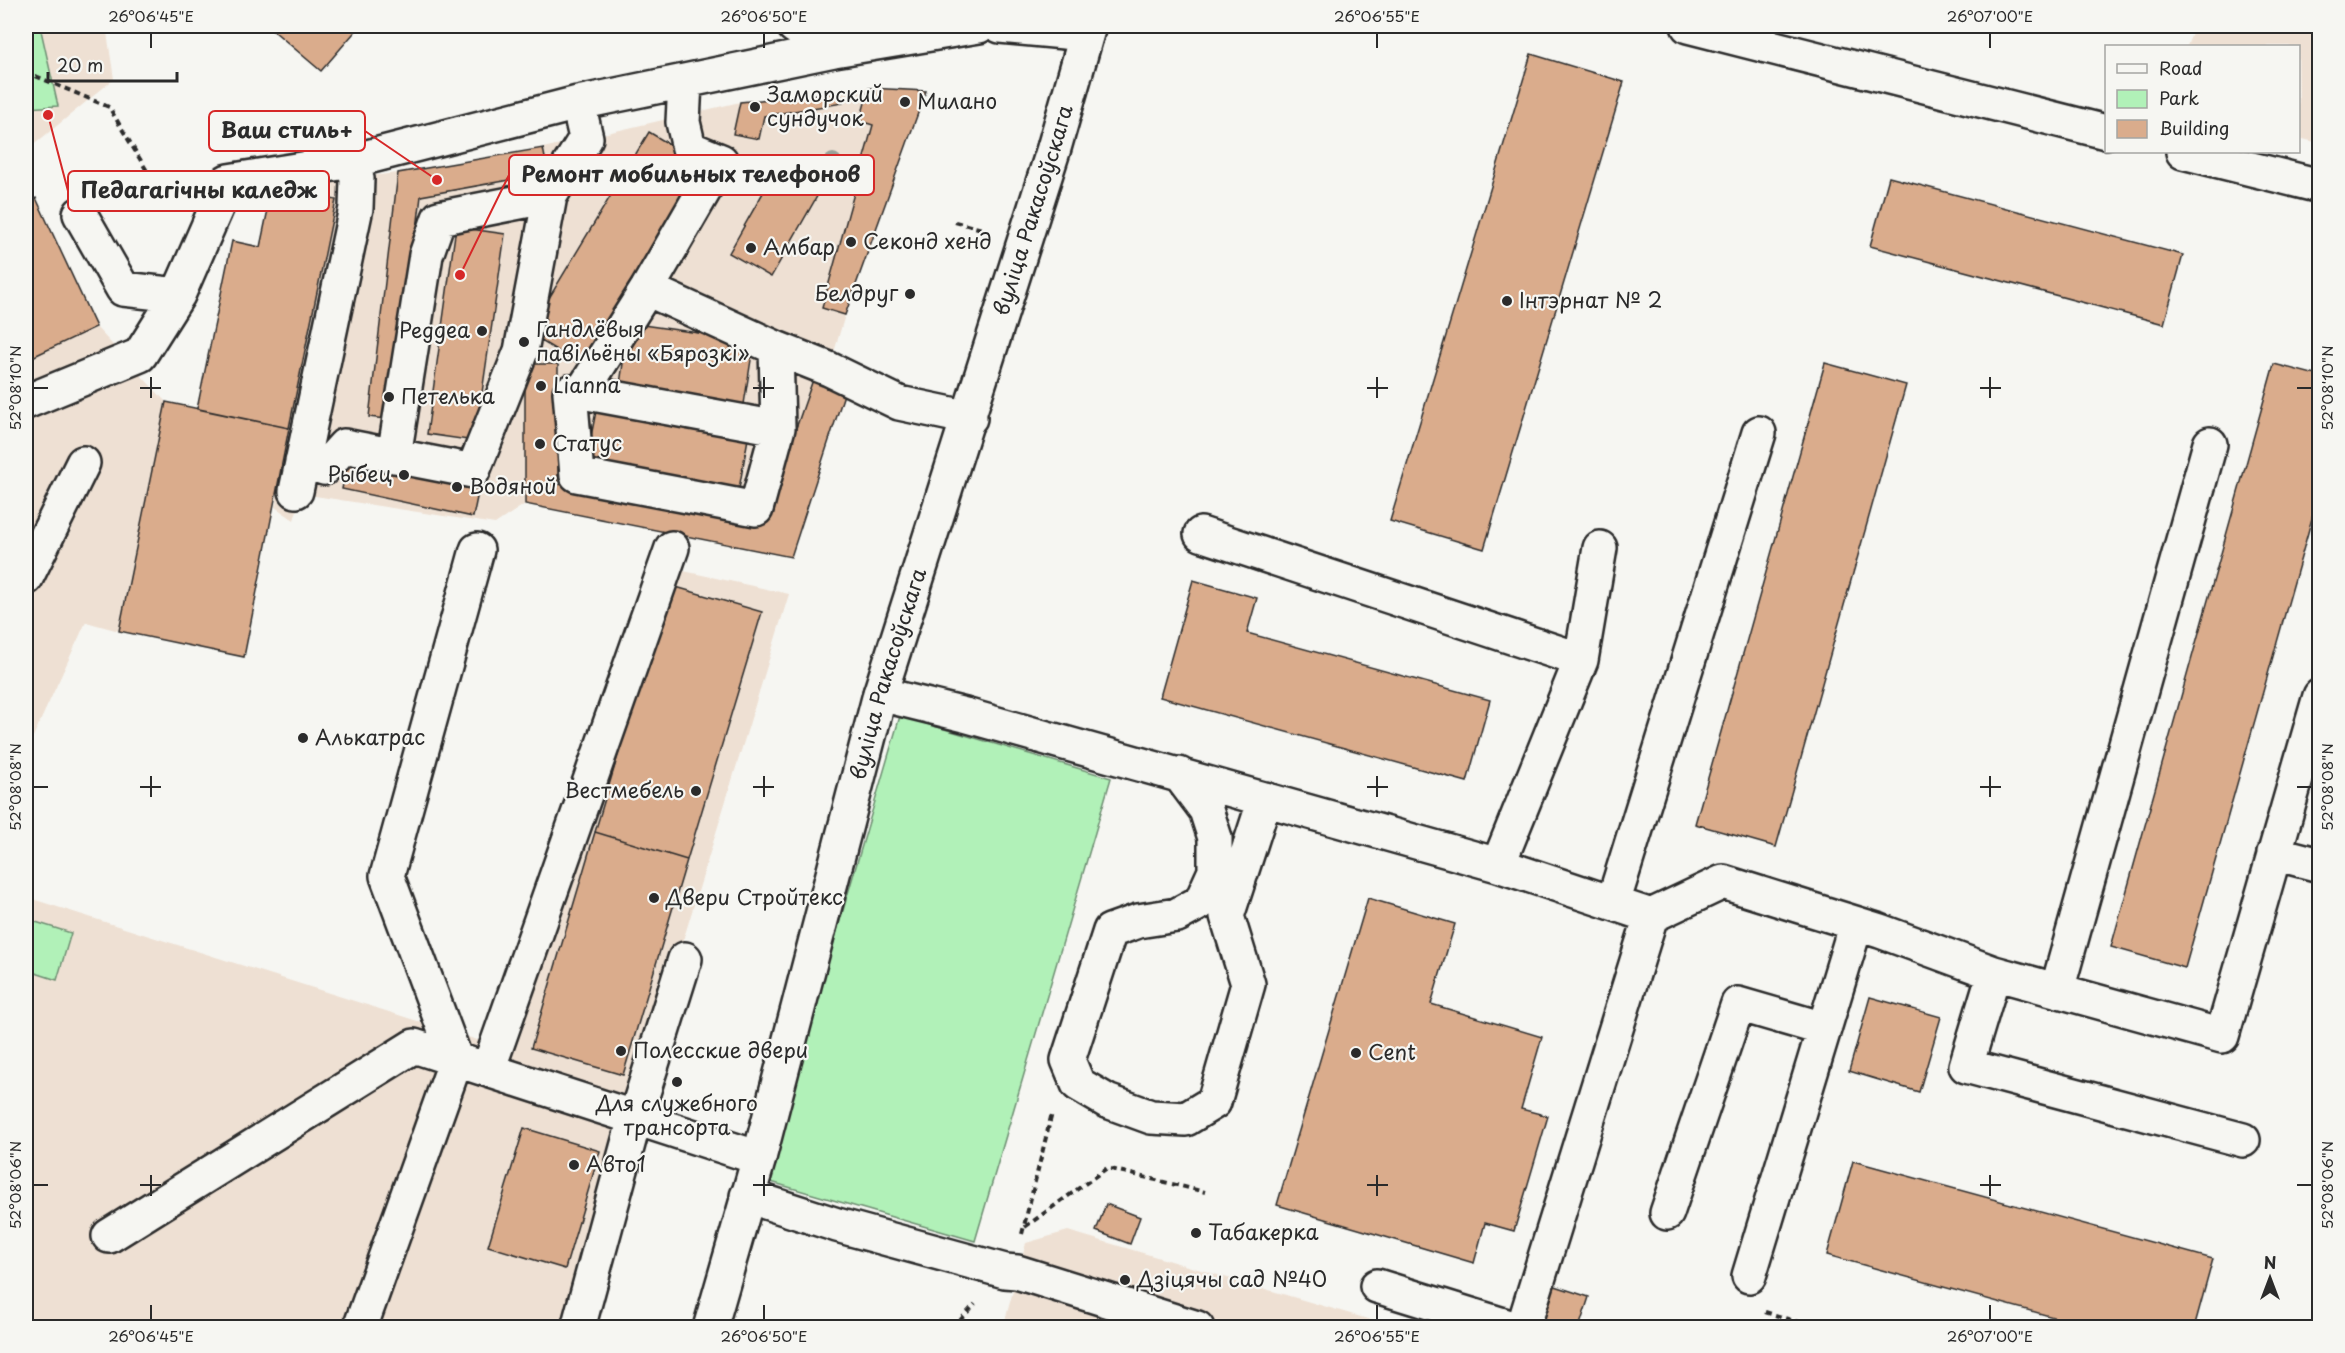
<svg xmlns="http://www.w3.org/2000/svg" width="2345" height="1353" viewBox="0 0 2345 1353" font-family="'Playpen Sans',sans-serif">
<style>
.built{fill:#eee0d3}
.green{fill:#b1f1b8;stroke:#6e8e72;stroke-width:1.5}
.building{fill:#daac8c;stroke:#2b2b2b;stroke-width:1.5}
.lines{fill:none;stroke-linecap:round;stroke-linejoin:round}
.minor-casing{stroke:#2b2b2b;stroke-width:38}
.major-casing{stroke:#2b2b2b;stroke-width:38}
.path{stroke:#2b2b2b;stroke-width:4;stroke-dasharray:6 4.5;stroke-linecap:butt}
.minor{stroke:#f6f6f2;stroke-width:33}
.major{stroke:#f6f6f2;stroke-width:33}
.tree{fill:#98a198}
.ticks{fill:none;stroke:#2b2b2b;stroke-width:2}
.poi-dot{fill:#2b2b2b;stroke:#f6f6f2;stroke-width:2}
.labels{text-anchor:middle;stroke-width:4.5;stroke-linejoin:round;paint-order:stroke}
.poi-label{font-size:21px;fill:#2b2b2b;stroke:#f6f6f2;text-anchor:start}
.street-label{font-size:21px;fill:#2b2b2b;stroke:#f6f6f2}
.leader{fill:none;stroke:#d62828;stroke-width:2}
.callout-dot{fill:#d62828;stroke:#f6f6f2;stroke-width:2}
.callout{fill:#f6f6f2;stroke:#d62828;stroke-width:2}
.callout-label{font-size:22px;text-anchor:middle;font-weight:bold;fill:#2b2b2b}
.neatline{fill:none;stroke:#2b2b2b;stroke-width:2}
.ticks-label{font-size:15px;text-anchor:middle;fill:#2b2b2b}
</style>
<rect width="100%" height="100%" fill="#f6f6f2"/>
<filter id="ink" filterUnits="userSpaceOnUse"><feTurbulence type="fractalNoise" baseFrequency=".0167" numOctaves="2"/><feDisplacementMap in="SourceGraphic" scale="12" xChannelSelector="R" yChannelSelector="G"/><feConvolveMatrix kernelMatrix="1 2 1 2 8 2 1 2 1" color-interpolation-filters="sRGB"/></filter>
<g filter="url(#ink)">
<path class="built" d="M26,26h80l8,53 -88,72z
M2195,26h124v117l-20,-5 -1,-92h-111z
M869,88l57,3 -81,224 -16,54 19,13 -57,175 -266,-53 -30,20 -193,-30 -8,26 -19,-13 14,-79 -92,-19 35,-168 28,5 13,-60 125,-13 145,-25 197,-46z
M36,198l60,129 70,75 -47,229 -33,-9 -60,130v-549z
M656,565l133,29 -224,733h-539v-430l483,153z
M1068,1231l327,96 -392,1 23,-85z"/>
<path class="green" d="M26,26h14l18,80 -32,2z
M900,716l211,62 -136,463 -211,-61z
M26,919l45,14 -14,47 -31,-10z"/>
<path class="building" d="M268,26h92l-39,45z
M1531,54l93,28 -140,467 -94,-28z
M869,88l57,3 -81,224 -23,-7 51,-183 -13,-4z
M840,92l3,11 -79,13 -5,23 -26,-5 7,-32z
M649,132l58,35 -121,201 -58,-35z
M543,148l5,25 -127,23 -27,224 -25,-3 29,-244z
M777,168l43,23 -49,86 -42,-24z
M1889,177l294,78 -19,69 -294,-78z
M273,186l63,14 -47,228 -92,-19 35,-168 28,6z
M36,198l60,129 -70,33v-157z
M456,227l49,7 -30,207 -48,-7z
M629,323l125,18 -10,63 -124,-20z
M1825,363l81,22 -130,462 -81,-23z
M525,364h33v120l207,33 50,-143 33,8 -57,175 -266,-53z
M2274,364l46,12v114l-135,478 -74,-21z
M166,402l123,26 -45,229 -125,-26z
M597,406l152,27 -10,56 -153,-27z
M349,455l131,28 -7,34 -131,-28z
M1193,580l64,18 -10,35 243,67 -23,82 -307,-85z
M669,585l93,27 -75,248 -92,-28z
M595,832l92,28 -64,215 -92,-27z
M1368,898l87,26 -24,80 111,33 -21,72 27,7 -34,115 -29,-8 -11,40 -197,-58z
M1870,997l71,20 -22,75 -70,-21z
M524,1128l76,23 -35,118 -77,-23z
M1853,1161l360,98 -19,69h-101l-266,-73z
M1106,1204l34,13 -10,27 -34,-13z
M1549,1284l40,13 -10,31h-44z"/>
<g class="lines">
<g class="minor-casing">
<path id="minor" d="M794,26l40,24
M1000,26l86,8
M1688,26l418,106
M685,82l-2,40 6,26 32,13 -74,128 -65,103h-12l7,83 179,34 22,-81 -2,-80
M2183,152l137,34
M80,214l43,75 55,6
M647,289l129,59 53,21 70,34 71,15
M582,392l196,36
M26,402l114,-47 38,-60 50,-114 124,-20 226,-58 256,-53 145,-24
M394,456l32,-201 13,-37 111,-22
M302,461l22,7 20,-22 129,25 48,-120 29,-155 36,-58 -8,-35
M296,491l60,-283 1,-29 -5,-18
M1201,534l380,126
M26,578l57,-115
M880,694l85,21 533,150 153,51 72,-34 157,49 114,42 228,63 98,-340
M1179,774l27,36 9,28v33l-14,31 -24,13 -39,6 -28,10 -42,129 10,24 29,17 44,16 35,2 28,-17 34,-118 -21,-68 38,-117
M2274,853l46,12
M1498,865l83,-205 19,-112
M1613,903l146,-470
M1994,973l-28,93 277,74
M2057,990l153,-546
M488,1070l184,-522
M747,1196l90,29 168,46 12,1 180,56
M1667,1213l71,-209 86,25
M109,1236l305,-190 345,112
M1749,1276l107,-352
M1377,1286l136,42
M360,1328l96,-268 -69,-184 90,-326
M578,1328l57,-210 50,-159
M1523,1328l128,-412"/>
</g>
<g class="major-casing">
<g id="major">
<path id="s1" d="M710,1328l49,-170 121,-464 174,-546 35,-122"/>
</g>
</g>
<path class="path" d="M26,72l83,35 41,69 34,9
M955,222l31,8
M1025,1227l82,-59 98,24
M1022,1234l30,-121
M1765,1312l53,16
M953,1328l22,-24"/>
<use href="#minor" class="minor"/>
<use href="#major" class="major"/>
</g>
<circle class="tree" cx="833" cy="162" r="9"/>
</g>
<path class="ticks" d="M151,33v15M764,33v15M1377,33v15M1990,33v15M151,377v21M764,377v21M1377,377v21M1990,377v21M33,388h15M140,388h21M753,388h21M1367,388h21M1980,388h21M2297,388h15M151,776v21M764,776v21M1377,776v21M1990,776v21M33,787h15M140,787h21M753,787h21M1367,787h21M1980,787h21M2297,787h15M151,1175v21M764,1175v21M1377,1175v21M1990,1175v21M33,1185h15M140,1185h21M753,1185h21M1367,1185h21M1980,1185h21M2297,1185h15M151,1305v15M764,1305v15M1377,1305v15M1990,1305v15"/>
<g class="poi-dot">
<circle cx="905" cy="102" r="6"/>
<circle cx="755" cy="107" r="6"/>
<circle cx="851" cy="242" r="6"/>
<circle cx="751" cy="248" r="6"/>
<circle cx="910" cy="294" r="6"/>
<circle cx="1507" cy="301" r="6"/>
<circle cx="482" cy="331" r="6"/>
<circle cx="524" cy="342" r="6"/>
<circle cx="541" cy="386" r="6"/>
<circle cx="389" cy="397" r="6"/>
<circle cx="540" cy="444" r="6"/>
<circle cx="404" cy="475" r="6"/>
<circle cx="457" cy="487" r="6"/>
<circle cx="303" cy="738" r="6"/>
<circle cx="696" cy="791" r="6"/>
<circle cx="654" cy="898" r="6"/>
<circle cx="621" cy="1051" r="6"/>
<circle cx="1356" cy="1053" r="6"/>
<circle cx="677" cy="1082" r="6"/>
<circle cx="574" cy="1165" r="6"/>
<circle cx="1196" cy="1233" r="6"/>
<circle cx="1125" cy="1280" r="6"/>
</g>
<g class="labels">
<g class="poi-label">
<text x="767" y="102">Заморский<tspan x="767" dy="24">сундучок</tspan></text>
<text x="917" y="109">Милано</text>
<text x="863" y="249">Секонд хенд</text>
<text x="763" y="255">Амбар</text>
<text x="898" y="301" text-anchor="end">Белдруг</text>
<text x="1519" y="308">Інтэрнат № 2</text>
<text x="536" y="337">Гандлёвыя<tspan x="536" dy="24">павільёны «Бярозкі»</tspan></text>
<text x="470" y="338" text-anchor="end">Peggea</text>
<text x="553" y="393">Lianna</text>
<text x="401" y="404">Петелька</text>
<text x="552" y="451">Статус</text>
<text x="392" y="482" text-anchor="end">Рыбец</text>
<text x="469" y="494">Водяной</text>
<text x="315" y="745">Алькатрас</text>
<text x="684" y="798" text-anchor="end">Вестмебель</text>
<text x="666" y="905">Двери Стройтекс</text>
<text x="633" y="1058">Полесские двери</text>
<text x="1368" y="1060">Cent</text>
<text x="677" y="1111" text-anchor="middle">Для служебного<tspan x="677" dy="24">трансорта</tspan></text>
<text x="586" y="1172">Авто1</text>
<text x="1208" y="1240">Табакерка</text>
<text x="1137" y="1287">Дзіцячы сад №40</text>
</g>
<g class="street-label">
<text dy="7" stroke="none"><textPath href="#s1" startOffset="1164">вуліца Ракасоўскага</textPath></text>
<text dy="7" stroke="none"><textPath href="#s1" startOffset="678">вуліца Ракасоўскага</textPath></text>
</g>
</g>
<path class="leader" d="M437 180L365 131M460 275L509 175M48 115L68 191"/>
<g class="callout-dot">
<circle cx="437" cy="180" r="6"/>
<circle cx="460" cy="275" r="6"/>
<circle cx="48" cy="115" r="6"/>
</g>
<g class="callout">
<rect x="209" y="111" width="156" height="40" rx="6"/>
<rect x="509" y="155" width="365" height="40" rx="6"/>
<rect x="68" y="171" width="261" height="40" rx="6"/>
</g>
<g class="callout-label">
<text x="287" y="138">Ваш стиль+</text>
<text x="691" y="182">Ремонт мобильных телефонов</text>
<text x="199" y="198">Педагагічны каледж</text>
</g>
<rect width="2345" height="1353" fill="none" stroke="#f6f6f2" stroke-width="66"/>
<rect x="2105" y="45" width="195" height="108" fill="#f6f6f2" stroke="#a5a5a2" stroke-width="1.5"/>
<rect x="2117" y="64" width="30" height="9" fill="#f6f6f2" stroke="#a5a5a2" stroke-width="1.5"/>
<text x="2159" y="75" font-size="18" fill="#2b2b2b">Road</text>
<rect x="2117" y="90" width="30" height="18" fill="#b1f1b8" stroke="#a5a5a2" stroke-width="1.5"/>
<text x="2159" y="105" font-size="18" fill="#2b2b2b">Park</text>
<rect x="2117" y="120" width="30" height="18" fill="#daac8c" stroke="#a5a5a2" stroke-width="1.5"/>
<text x="2159" y="135" font-size="18" fill="#2b2b2b">Building</text>
<g transform="translate(2270 1278)" stroke="#f6f6f2" stroke-width="4.5" paint-order="stroke">
<path d="M0-4.5L10 22L0 15L-10 22Z" fill="#2b2b2b"/>
<text y="-9" font-size="16" font-weight="bold" text-anchor="middle" fill="#2b2b2b">N</text>
</g>
<path d="M48 72v9h129v-9" fill="none" stroke="#2b2b2b" stroke-width="3"/>
<text x="57" y="72" font-size="18" fill="#2b2b2b" stroke="#f6f6f2" stroke-width="4.5" paint-order="stroke">20 m</text>
<rect x="33" y="33" width="2279" height="1287" class="neatline"/>
<g class="ticks-label">
<text x="151" y="22">26°06'45"E</text>
<text x="764" y="22">26°06'50"E</text>
<text x="1377" y="22">26°06'55"E</text>
<text x="1990" y="22">26°07'00"E</text>
<text transform="translate(16 388) rotate(-90)" y="5">52°08'10"N</text>
<text transform="translate(2328 388) rotate(-90)" y="5">52°08'10"N</text>
<text transform="translate(16 787) rotate(-90)" y="5">52°08'08"N</text>
<text transform="translate(2328 787) rotate(-90)" y="5">52°08'08"N</text>
<text transform="translate(16 1185) rotate(-90)" y="5">52°08'06"N</text>
<text transform="translate(2328 1185) rotate(-90)" y="5">52°08'06"N</text>
<text x="151" y="1342">26°06'45"E</text>
<text x="764" y="1342">26°06'50"E</text>
<text x="1377" y="1342">26°06'55"E</text>
<text x="1990" y="1342">26°07'00"E</text>
</g>
</svg>
